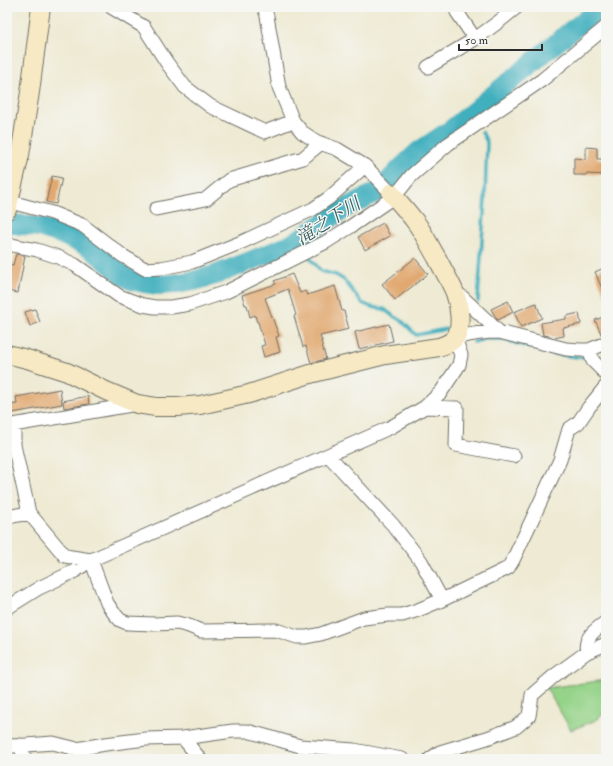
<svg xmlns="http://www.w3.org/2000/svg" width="613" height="766" viewBox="0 0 613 766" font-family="'IM FELL Double Pica','Noto Serif JP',serif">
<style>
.green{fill:#94d388;stroke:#607f5a}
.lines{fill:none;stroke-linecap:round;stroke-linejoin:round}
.stream{stroke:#41afbe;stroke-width:3.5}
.river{stroke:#41afbe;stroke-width:20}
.building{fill:#e1a870}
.street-casing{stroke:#6f6e66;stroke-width:15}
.secondary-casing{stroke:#6f6e66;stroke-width:20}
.street{stroke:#fff;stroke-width:13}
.secondary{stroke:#f6e9c3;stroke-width:18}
.labels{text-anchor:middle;stroke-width:3;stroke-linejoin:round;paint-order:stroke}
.water-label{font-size:18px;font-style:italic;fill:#33595e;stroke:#f6f6f2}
</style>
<rect width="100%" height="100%" fill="#f6f6f2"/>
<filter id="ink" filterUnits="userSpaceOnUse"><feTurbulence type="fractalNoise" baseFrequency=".025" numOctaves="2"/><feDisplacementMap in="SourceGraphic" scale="8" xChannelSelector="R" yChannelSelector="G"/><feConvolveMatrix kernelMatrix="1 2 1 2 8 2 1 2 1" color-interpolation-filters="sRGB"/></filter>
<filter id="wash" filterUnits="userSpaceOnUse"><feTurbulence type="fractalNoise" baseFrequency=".012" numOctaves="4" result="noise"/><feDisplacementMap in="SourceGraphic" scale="16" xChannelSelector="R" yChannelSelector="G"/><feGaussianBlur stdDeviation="0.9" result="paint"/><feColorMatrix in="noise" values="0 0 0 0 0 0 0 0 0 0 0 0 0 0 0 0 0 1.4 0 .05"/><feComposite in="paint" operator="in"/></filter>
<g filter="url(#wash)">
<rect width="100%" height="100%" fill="#eeead3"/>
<path class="green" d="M606,680v32l-12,9 -23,9 -25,-42z"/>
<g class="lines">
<path class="stream" d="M471,113l1,4
M296,241l25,30 15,4 8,5 18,23 9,4 13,2 9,7 8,4 15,15 30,-6
M478,301l7,-104 2,-55 -5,-10
M474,342l11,-3h15l55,15 22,3 11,1
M594,358h5l6,6"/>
<path class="river" d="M7,223l32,4 19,6 31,14 34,28 8,5 13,3 15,2 15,-1 19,-3 22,-6 75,-30 59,-39 30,-15 23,-24 17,-16 33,-22 121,-100 30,-22"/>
</g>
<g id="blocks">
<path class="building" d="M586,147l11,1v11h9v16l-19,-1v1h-13v-17l12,1z
M52,176l10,2 -6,26 -10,-2z
M383,223l7,13 -25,14 -7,-13z
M16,254l9,2 -7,37 -11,-2v-17l2,-10 4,1z
M415,258l13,16 -33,26 -13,-16z
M606,267v31l-11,-26z
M292,274l8,19 5,-2 2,4 28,-9 7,25h2l5,18 -29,7 2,5h-1l5,18 -15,4 -5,-17 -3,1 -9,-31 2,-1 -8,-26 -23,9 14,38 -3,1 4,15 -16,5 -3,-11 4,-1 -7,-23h-1l-2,-7 -5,2 -3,-12h-2l-3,-10 34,-11 -2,-3z
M508,301l5,11 -15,8 -2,-2 -5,-9z
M536,303l6,15 -21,9 -7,-15z
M35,309l5,13 -10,4 -5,-14z
M579,313l2,11 -18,4 1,8 -10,2 -4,-2 -7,-1 -2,-12 25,-4v-3z
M606,316v19l-4,1 -7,-16z
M389,324l4,17 -34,8 -4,-17z
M60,389l2,15 -55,10v-9l10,-1 -1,-7z
M88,396l1,8 -25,4 -1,-7z"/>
</g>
</g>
<g filter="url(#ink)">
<use href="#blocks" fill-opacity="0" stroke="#6f6e66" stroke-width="1"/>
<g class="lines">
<g class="street-casing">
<path id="street" d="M111,7l33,20 23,36 18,24 25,19 55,26 28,-11
M264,7l3,9 12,71 14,34 9,11 15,10 20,7 28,17 26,27
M455,7l2,5 18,27
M428,67l47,-28 22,-16 20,-16
M7,201l45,12 30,12 41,31 22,13 16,-1 31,-6 50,-20 71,-33 16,-11 36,-32
M156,209l50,-10 23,-19 74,-22 18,-15
M7,244l30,6 21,7 17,8 44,31 24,9 12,2h16l19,-3 36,-12 100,-50 24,-15 45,-31 16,-20 37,-32 94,-64 64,-53
M455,295l6,1 38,36
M589,350l4,11 13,13
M425,407l32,1 -1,37 58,11
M14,425v20l15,68 36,43 26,4 16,43 6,9 7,8 7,3 27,1 23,-1 12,3 12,5 75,-1 21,7h9l15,-3 43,-16 24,-3h14l16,-5 24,-10 58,-28 8,-4 5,-8 47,-100 9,-31 9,-6 11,-16 17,-21
M7,426l130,-22
M328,455l65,70 28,36 21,39
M7,517l22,-4
M7,608l32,-20 36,-17 16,-11 300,-133 34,-20 16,-15 18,-27 2,-10 -6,-17c15,-4 28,-6 44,-6l67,17 14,1h9l17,-7
M587,652c-4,-14 9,-23 19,-30
M183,738l17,21
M7,745l6,1 40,-3 24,6 28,-5 41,-5 37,-1 50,-7h14l22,6 31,9 54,4 48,9
M20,745l5,14
M430,759l10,-7 47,-14 29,-11 13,-11 3,-21 22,-19 33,-24 19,-8"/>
</g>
<g class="secondary-casing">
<path id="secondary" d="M7,210l13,-55 10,-63 11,-85
M7,354l20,5 40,13 39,19 31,13 19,3h22l22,-2 49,-11 61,-20 75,-19 54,-8c6,-2 12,-4 16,-9 8,-10 4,-34 0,-45 -5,-12 -12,-23 -18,-35 -7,-12 -13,-24 -20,-34 -8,-11 -17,-21 -26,-31"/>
</g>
<use href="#street" class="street"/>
<use href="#secondary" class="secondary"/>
</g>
</g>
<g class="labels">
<g class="water-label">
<text transform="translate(328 221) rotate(-32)" y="6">滝之下川</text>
</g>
</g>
<rect width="613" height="766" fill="none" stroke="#f6f6f2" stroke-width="24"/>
<path d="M459 44v6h83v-6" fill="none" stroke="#2b2b2b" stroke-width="2"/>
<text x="465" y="44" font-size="12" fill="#2b2b2b" stroke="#f6f6f2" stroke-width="3" paint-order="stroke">50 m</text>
</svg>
